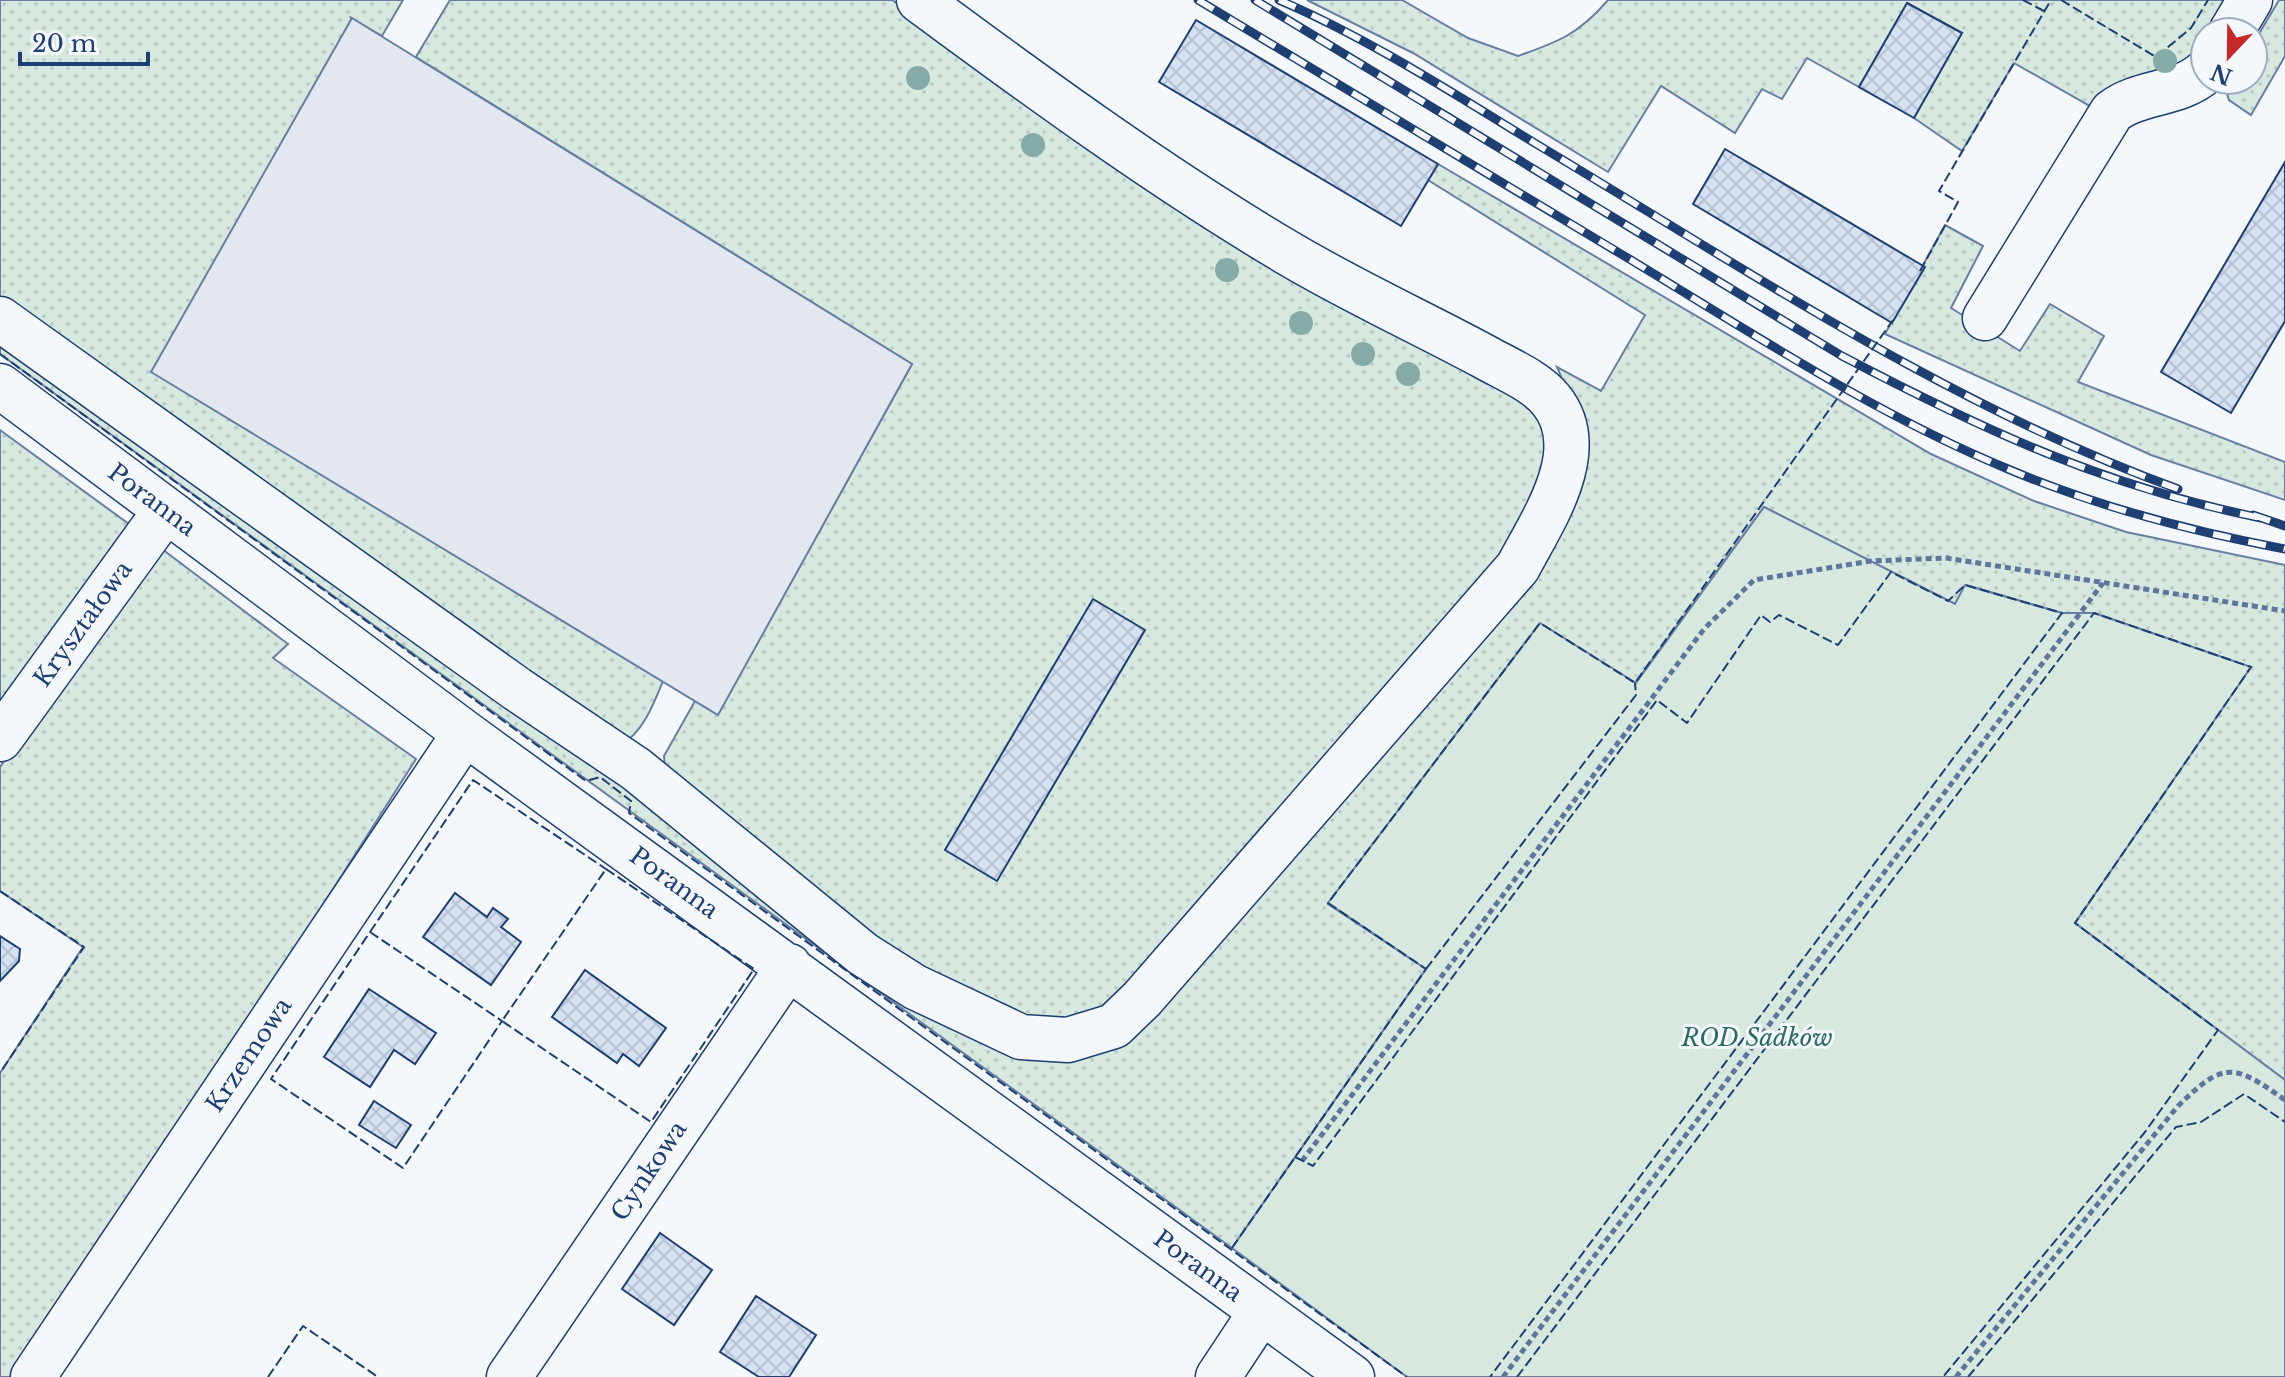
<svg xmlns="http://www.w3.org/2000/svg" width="2285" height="1377" viewBox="0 0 2285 1377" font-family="'Libre Baskerville',serif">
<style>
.grass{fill:url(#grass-dots);stroke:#687fa3;stroke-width:2}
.garden{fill:#d7e8df;stroke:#687fa3;stroke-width:2}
.parking{fill:#e3e8f0;stroke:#687fa3;stroke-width:2}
.building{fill:url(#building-cross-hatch);stroke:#1d3f73;stroke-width:2}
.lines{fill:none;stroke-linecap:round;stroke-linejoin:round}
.minor-casing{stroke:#1d3f73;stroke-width:47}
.path{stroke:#5e769c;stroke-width:5;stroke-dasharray:6 4;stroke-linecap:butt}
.minor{stroke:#f4f7fb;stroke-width:44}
.rail-casing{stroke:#1d3f73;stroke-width:9}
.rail{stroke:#f4f7fb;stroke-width:6;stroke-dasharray:18;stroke-linecap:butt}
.fence{stroke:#1d3f73;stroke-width:2;stroke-dasharray:10 4;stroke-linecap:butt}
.tree{fill:#86aba6}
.labels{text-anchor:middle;stroke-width:6;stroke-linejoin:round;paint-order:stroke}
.street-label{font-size:24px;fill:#1d3f73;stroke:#f4f7fb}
.park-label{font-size:24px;font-style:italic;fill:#2c6c60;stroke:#f4f7fb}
</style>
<defs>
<pattern id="grass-dots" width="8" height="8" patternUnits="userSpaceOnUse" patternTransform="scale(2)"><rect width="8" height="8" fill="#d7e8df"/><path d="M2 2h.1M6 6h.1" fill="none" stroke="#b8c8c3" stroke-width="1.8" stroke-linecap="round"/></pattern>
<pattern id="building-cross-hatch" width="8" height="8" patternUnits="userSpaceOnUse" patternTransform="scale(2)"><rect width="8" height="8" fill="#d5e0f0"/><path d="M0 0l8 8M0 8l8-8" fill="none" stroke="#b6c1d1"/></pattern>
</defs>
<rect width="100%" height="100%" fill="#f4f7fb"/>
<path class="grass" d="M0,0h403l-21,36 -31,-18 312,663c-8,20 -21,54 -42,63l-621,-446z
M450,0h442l195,140 430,250 27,32 4,30 -15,69 -392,457 -45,37 -55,8 -131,-53 -244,-194 -2,-20 31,-55 23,13 194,-350 -496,-307z
M1307,0h95l66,38 50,18c40,-14 61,-22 90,-56h623l-19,32h-7v12l-11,17 -97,49 -83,-47 -52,88 -48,-33 48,-85 -55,-30 -48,84 -52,-29 -25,41 -20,-10 -27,44 -74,-47 -53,86 -195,-119z
M2279,0h6v56l-34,59 -22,-15 -3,-9 6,-11h21v-36z
M1438,164l493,290 103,47 92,31 159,33v515l-210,-157 175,-256 -156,-54h-32l-96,-28 -11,19 -191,-97 -129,176 -94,-59 -213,280 98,65 -194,279 -1232,-894v-25l535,387 300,233 234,104 439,-460 63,-193 -14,-33 44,24 44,-76 -217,-135z
M1945,225l38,21 -32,62 69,43 30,-47 54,32 -26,46 207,80v38l-134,-45 -266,-121z
M0,430l133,97 -133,187z
M154,543l134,101 -15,14 143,101 -169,265 -233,353h-14v-304l83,-126 -83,-56v-124z"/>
<path class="garden" d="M1764,507l191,97 10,-19 97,28h32l157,54 -176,256 210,157v297h-878l-175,-129 194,-279 -98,-66 212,-280 96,60z"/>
<path class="parking" d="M352,18l560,346 -194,351 -567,-343z"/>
<path class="building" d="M1907,3l55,30 -48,85 -55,-31z
M1196,20l242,144 -37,62 -242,-144z
M1725,149l200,118 -33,56 -199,-119z
M2285,162v159l-54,92 -70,-41z
M1093,599l52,31 -148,251 -52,-31z
M455,893l32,24 6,-9 15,11 -7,8 20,15 -30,43 -68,-48z
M0,936l20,13 -1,12 -19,20z
M585,970l81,58 -27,38 -16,-12 -6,9 -65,-46z
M369,989l67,44 -21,31 -21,-14 -24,37 -46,-30z
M374,1101l37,24 -15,23 -37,-23z
M660,1233l52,37 -38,55 -52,-36z
M756,1296l60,39 -27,42h-30l-39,-25z"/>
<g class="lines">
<g class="minor-casing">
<path id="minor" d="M2231,32l19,-32
M1985,318l127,-206c28,-22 66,-16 93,-40
M0,319l517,370 119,80 227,185 52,33 106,50 47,3 46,-14 28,-27 376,-432c24,-46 74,-117 33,-167 -15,-19 -45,-31 -66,-43 -65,-35 -133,-66 -197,-104 -128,-76 -250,-165 -369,-253
M0,386l465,347 887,644
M0,739l166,-229
M33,1377l432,-644
M509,1377l280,-411
M1218,1377l43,-65"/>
</g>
<path class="path" d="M1302,1161l402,-532 50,-49 117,-19 75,-3 339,53
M1503,1377l600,-794
M1956,1377l222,-271c46,-45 55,-43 107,-6"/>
<use href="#minor" class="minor"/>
<g class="rail-casing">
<path id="rail" d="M1198,0c141,85 282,169 423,254 125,75 251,159 387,215 90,38 182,62 277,80
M1255,0l587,356c141,74 262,130 419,162
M1279,0c91,39 175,94 259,145 206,123 413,262 640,344
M2253,515l32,11"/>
</g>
<use href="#rail" class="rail"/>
<path class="fence" d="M2023,0l21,11
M2061,0l95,57 35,-29 17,-28
M1920,271l38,-69 -19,-11 112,-191
M0,354l586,427 14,-4 31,24 -2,12 778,564
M606,869l148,100 -103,153 -149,-101z
M0,891l84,56 -84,126
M370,932l132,89 -99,147 -132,-89z
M370,932l103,-152 133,89
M1426,969l210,-274 -1,-12
M1295,1157l18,9 344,-466 30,23 74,-108 9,7 9,-7 59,30 53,-73 57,29 17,-16 97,28 -572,764
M1232,1248l194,-279 -98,-66 212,-280 95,60 258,-363
M268,1377l35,-51 75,51
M1517,1377l577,-764 157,54 -176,256 143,107 -73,102 -202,245
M1968,1377l208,-250 25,-5 43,-28 41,28"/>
</g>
<g class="tree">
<circle cx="2165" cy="61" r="12"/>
<circle cx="918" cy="78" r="12"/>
<circle cx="1033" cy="145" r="12"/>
<circle cx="1227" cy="270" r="12"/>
<circle cx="1301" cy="323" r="12"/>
<circle cx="1363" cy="354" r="12"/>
<circle cx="1408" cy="374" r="12"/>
</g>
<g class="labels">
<g class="street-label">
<text transform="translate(152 500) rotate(37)" y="8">Poranna</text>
<text transform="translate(83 624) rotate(-54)" y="8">Kryształowa</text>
<text transform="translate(674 883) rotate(36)" y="8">Poranna</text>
<text transform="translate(249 1055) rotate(-56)" y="8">Krzemowa</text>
<text transform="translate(649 1171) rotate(-56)" y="8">Cynkowa</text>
<text transform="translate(1198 1266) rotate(36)" y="8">Poranna</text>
</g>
<g class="park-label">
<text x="1757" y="1046">ROD Sadków</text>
</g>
</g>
<g transform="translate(2229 56) rotate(202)"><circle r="38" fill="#f4f7fb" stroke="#9eadc5" stroke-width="2"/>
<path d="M0-6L14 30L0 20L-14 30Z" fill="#c62828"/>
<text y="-12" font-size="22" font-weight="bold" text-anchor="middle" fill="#1d3f73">N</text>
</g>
<path d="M20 52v12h128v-12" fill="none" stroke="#1d3f73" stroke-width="4"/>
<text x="32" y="52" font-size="24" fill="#1d3f73" stroke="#f4f7fb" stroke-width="6" paint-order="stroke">20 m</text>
</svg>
